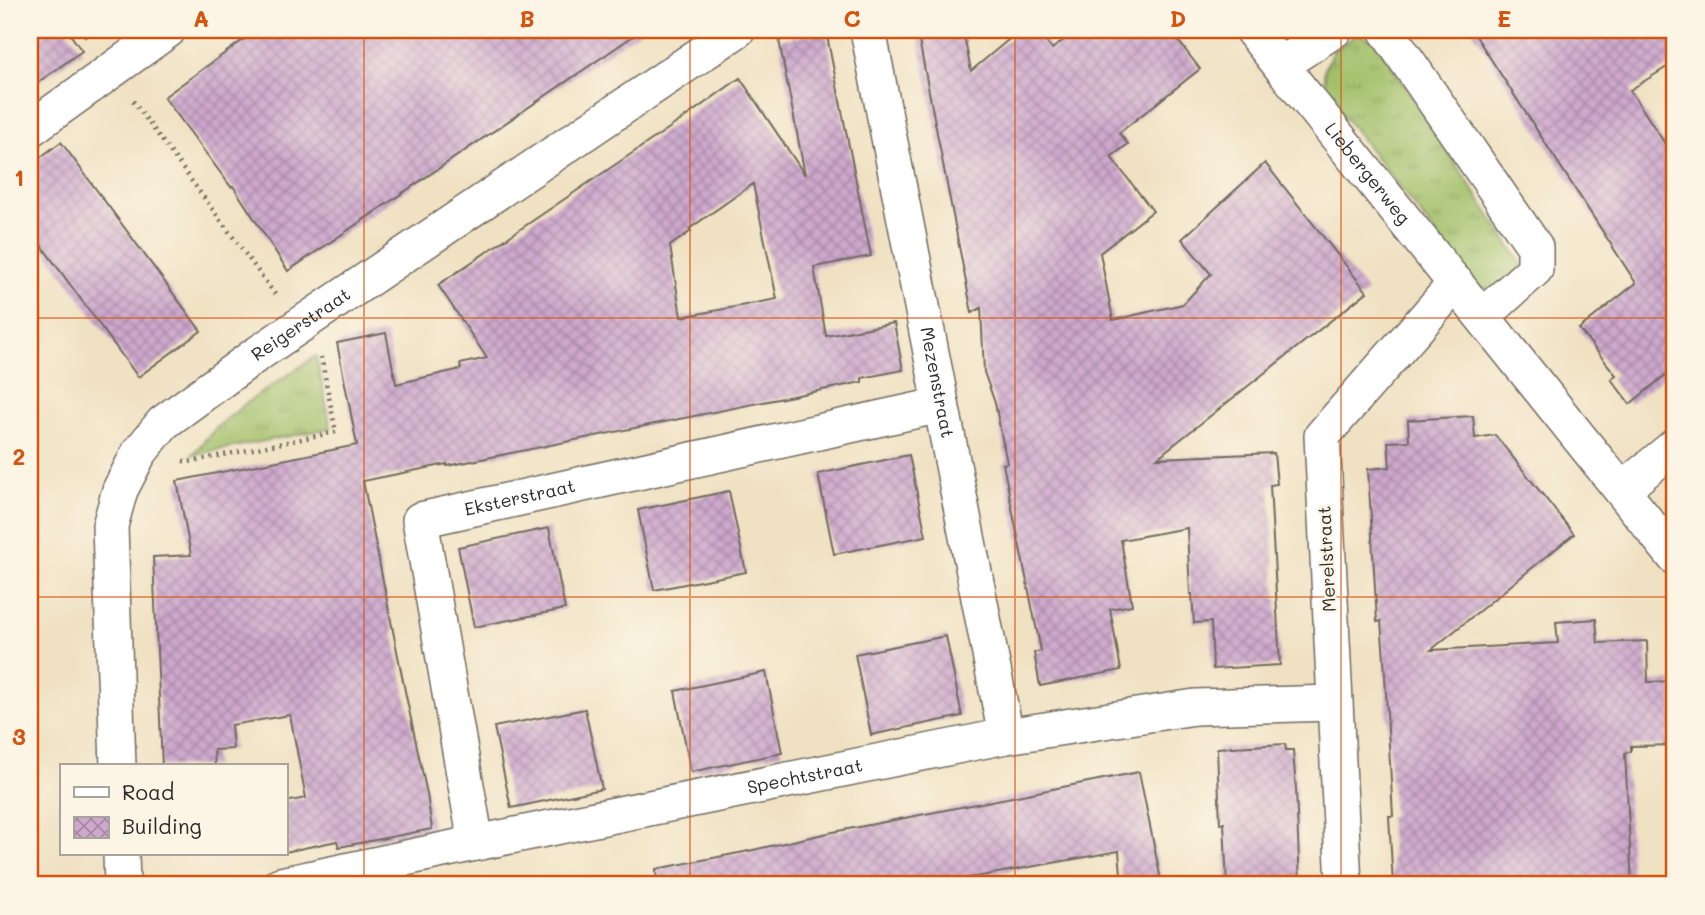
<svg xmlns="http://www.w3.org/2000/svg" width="1705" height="915" viewBox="0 0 1705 915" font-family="Mali,sans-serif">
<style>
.grass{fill:url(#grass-tufts);stroke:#667549;stroke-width:2}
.building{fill:url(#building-cross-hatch);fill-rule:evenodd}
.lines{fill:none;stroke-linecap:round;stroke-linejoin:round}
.minor-casing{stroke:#706b60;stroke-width:38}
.path{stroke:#706b60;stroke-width:4.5;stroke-dasharray:2 5;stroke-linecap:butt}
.minor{stroke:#fff;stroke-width:35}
.grid{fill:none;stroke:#d5540f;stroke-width:2;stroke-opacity:0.55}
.labels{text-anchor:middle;stroke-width:5;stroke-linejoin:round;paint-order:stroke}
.street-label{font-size:18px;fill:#2b2b2b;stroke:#fcf5e5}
.neatline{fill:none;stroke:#d5540f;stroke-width:2.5}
.grid-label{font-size:23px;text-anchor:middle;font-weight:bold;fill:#d5540f}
</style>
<defs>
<pattern id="grass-tufts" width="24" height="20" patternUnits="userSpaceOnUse" patternTransform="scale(1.75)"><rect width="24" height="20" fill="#a0bf67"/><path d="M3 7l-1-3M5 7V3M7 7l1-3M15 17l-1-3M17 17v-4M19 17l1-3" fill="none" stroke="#839b55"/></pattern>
<pattern id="building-cross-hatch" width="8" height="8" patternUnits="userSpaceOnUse" patternTransform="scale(1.75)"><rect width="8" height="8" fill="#cea8cd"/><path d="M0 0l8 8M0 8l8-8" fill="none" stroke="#a789a7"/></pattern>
</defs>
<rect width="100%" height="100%" fill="#fcf5e5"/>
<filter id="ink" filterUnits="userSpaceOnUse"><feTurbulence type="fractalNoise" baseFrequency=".0143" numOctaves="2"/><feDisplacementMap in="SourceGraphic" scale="14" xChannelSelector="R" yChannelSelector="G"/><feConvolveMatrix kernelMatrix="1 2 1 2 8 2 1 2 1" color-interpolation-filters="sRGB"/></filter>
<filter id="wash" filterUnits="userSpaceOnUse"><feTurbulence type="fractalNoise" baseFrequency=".00686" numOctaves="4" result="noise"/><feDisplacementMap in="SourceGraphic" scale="28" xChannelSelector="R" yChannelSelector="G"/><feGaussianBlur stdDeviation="1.57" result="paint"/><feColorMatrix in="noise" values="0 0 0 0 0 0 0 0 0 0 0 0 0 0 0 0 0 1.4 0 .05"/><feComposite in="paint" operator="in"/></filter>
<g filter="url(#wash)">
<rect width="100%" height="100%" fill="#f0e1c2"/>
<path class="grass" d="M1358,34l18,8 147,224 -23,22h-22l-152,-195 -2,-22 9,-20z
M316,356l15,72 -139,27 24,-27 29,-24z"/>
<g id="blocks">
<path class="building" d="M30,30h37l15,21 -52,37z
M257,30h385l-354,241 -55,-85 -2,1 -67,-90z
M917,30h46l8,41 49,-41h16l16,19 25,-19h93l30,39 -81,64 9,11 -17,13 42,54 -53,42 13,67 70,-16 28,-30 -29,-35 83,-76 102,129 -210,166 117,-5 3,31 -7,1 10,180 -67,4 -2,-47 -17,1 -2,-29h-2l-3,-66 -66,12 11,65 -22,4 11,61 -81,16 -6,-33 7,-2 -38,-187 4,-1 -12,-60 -11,-31 -3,-64 -9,5z
M1472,30h203v32l-45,28 45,69v208l-45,37 -19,-25 5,-4 -37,-46 57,-46z
M826,31l45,225 -57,11 12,69 68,-13 9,47 -41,8v4l-415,84v-2l-84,17 42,210 22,103 5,35 -93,18 -2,-6 -52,11v-50l21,-4 -16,-83 -59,10 2,24 -19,1 1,16h-53l-9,-209 38,-2 -14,-74 180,-36 -20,-102 49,-10 10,51 65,-15 -1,-5 27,-6 -49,-73 246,-167 56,-40 65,97 -26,-135zM753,184l24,115 -96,18 -11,-71 21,-15 -2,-2z
M61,142l140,189 -63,46 -108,-147v-65z
M1473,416l2,22 20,-3 79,99 -143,116 127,-7 -2,-21 40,-3 2,24 49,-2 1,41 24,-1 3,64 -44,1v6l-6,1 7,132h-239l-4,-69h4l-9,-157 -3,-38 -4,1 -9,-153 22,-2 -2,-25 21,-1 -1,-21z
M909,455l17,81 -92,18 -16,-80z
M729,491l17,81 -92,18 -16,-80z
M549,528l16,81 -91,18 -16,-80z
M946,636l16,80 -91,19 -16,-81z
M766,672l16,81 -91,19 -16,-81z
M585,709l17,80 -91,19 -17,-81z
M1285,744l1,6h7l3,39 4,96h-73l-3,-62 -4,1 -3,-76z
M1139,772l23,113h-40l-3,-34 -166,30v4h-296l-1,-16 88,-17 84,-19z"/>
</g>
</g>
<g filter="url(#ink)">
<use href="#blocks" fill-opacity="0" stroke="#706b60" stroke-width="2"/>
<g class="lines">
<g class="minor-casing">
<g id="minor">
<path id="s1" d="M868,30l138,706"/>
<path id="s2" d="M1252,30l423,527"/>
<path d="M1386,30l149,217v22l-52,47"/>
<path d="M1280,65l54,-35"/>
<path d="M30,129l138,-99"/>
<path d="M1622,490l53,-44"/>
<path id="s3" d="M118,766l-8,-240 10,-36 19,-37 24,-30 90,-66 484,-327"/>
<path id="s4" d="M476,843l-56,-323 521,-115"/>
<path d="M121,854l1,31"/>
<path id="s5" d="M280,885l196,-42 530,-107 189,-29 139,-4"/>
<path d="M1344,885l-22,-449 134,-153"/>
</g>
</g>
<path class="path" d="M81,30l8,10
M133,101l144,196
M183,461l6,1 147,-30 -15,-75"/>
<use href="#minor" class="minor"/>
</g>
</g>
<path class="grid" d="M364,30v855M690,30v855M1015,30v855M1341,30v855M30,318h1645M30,597h1645"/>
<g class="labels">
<g class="street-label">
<text dy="6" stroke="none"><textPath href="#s2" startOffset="184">Liebergerweg</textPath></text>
<text dy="6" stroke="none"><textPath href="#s3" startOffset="527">Reigerstraat</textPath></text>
<text dy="6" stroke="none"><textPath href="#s1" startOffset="359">Mezenstraat</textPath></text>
<text dy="6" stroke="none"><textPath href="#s4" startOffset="430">Eksterstraat</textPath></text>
<text transform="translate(1327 559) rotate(-93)" y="6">Merelstraat</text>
<text dy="6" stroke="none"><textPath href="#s5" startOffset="536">Spechtstraat</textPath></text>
</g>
</g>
<rect width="1705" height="915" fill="none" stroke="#fcf5e5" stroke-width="77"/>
<rect x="60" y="764" width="228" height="91" fill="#fcf5e5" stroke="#a8a49b" stroke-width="2"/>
<rect x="74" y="787" width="35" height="10" fill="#ffffff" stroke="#a8a49b" stroke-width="2"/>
<text x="122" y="800" font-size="21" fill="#2b2b2b">Road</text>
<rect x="74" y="817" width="35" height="21" fill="url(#building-cross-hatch)" stroke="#a8a49b" stroke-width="2"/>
<text x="122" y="834" font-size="21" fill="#2b2b2b">Building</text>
<rect x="38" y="38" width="1628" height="838" class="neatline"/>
<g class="grid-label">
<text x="201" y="27">A</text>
<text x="527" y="27">B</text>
<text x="852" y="27">C</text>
<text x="1178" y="27">D</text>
<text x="1504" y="27">E</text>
<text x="19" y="186">1</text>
<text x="19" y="465">2</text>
<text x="19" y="745">3</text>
</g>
</svg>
